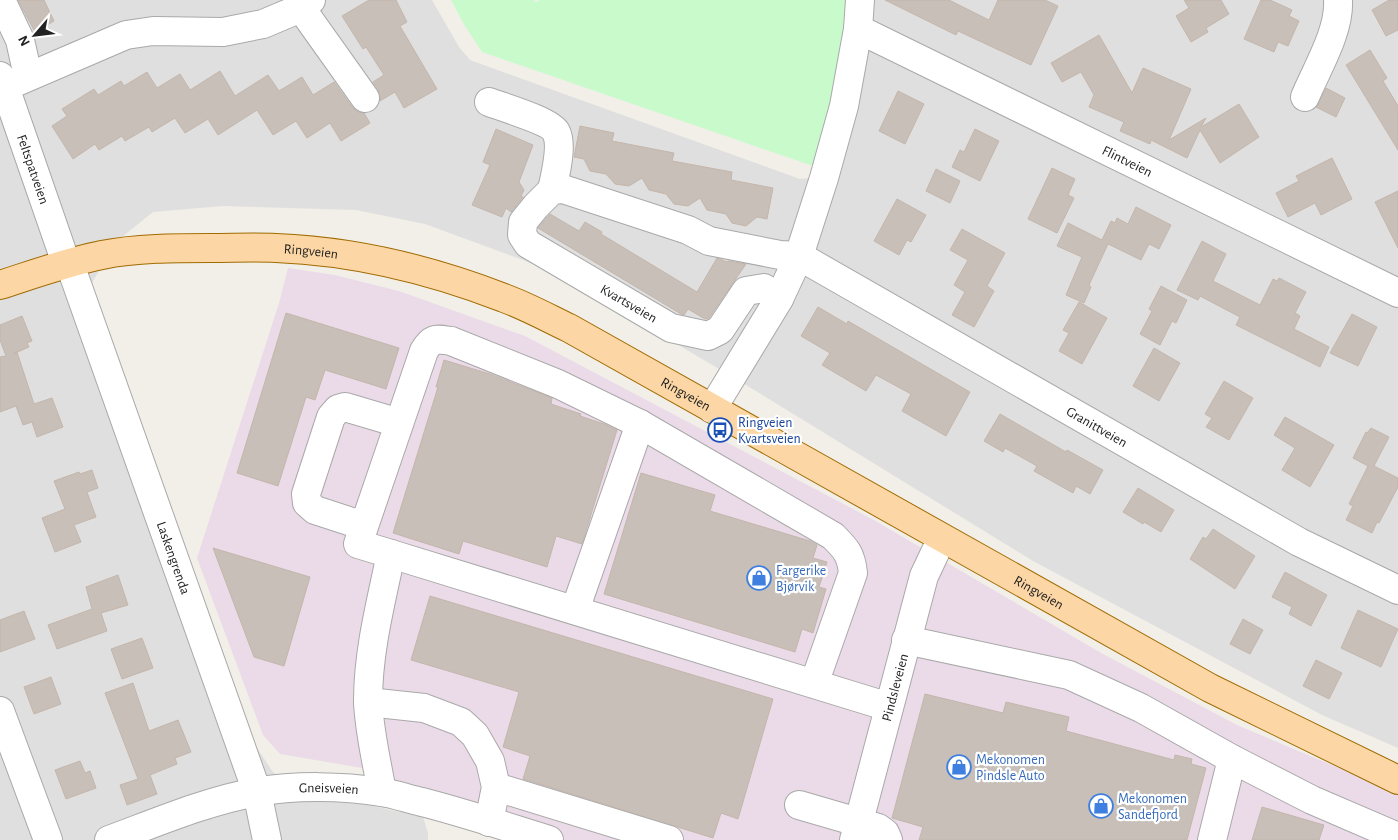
<svg xmlns="http://www.w3.org/2000/svg" width="1398" height="840" viewBox="0 0 1398 840" font-family="'Alegreya Sans',sans-serif">
<style>
.residential{fill:#e0dfdf}
.industrial{fill:#ebdbe8}
.park{fill:#c8facc}
.building{fill:#c7bfb8;stroke:#c4b6ab}
.lines{fill:none;stroke-linecap:round;stroke-linejoin:round}
.minor-casing{stroke:#a9a9a9;stroke-width:30}
.major-casing{stroke:#a06b00;stroke-width:30}
.minor{stroke:#fff;stroke-width:28}
.major{stroke:#fcd6a4;stroke-width:28}
.labels{text-anchor:middle;stroke-width:4.5;stroke-linejoin:round;paint-order:stroke}
.street-label{font-size:14px;fill:#222;stroke:#fff}
.transit-label{font-size:14px;fill:#164399;stroke:#fff;text-anchor:start}
.shop-label{font-size:14px;fill:#366cbe;stroke:#fff;text-anchor:start}
</style>
<rect width="100%" height="100%" fill="#f2efe9"/>
<path class="residential" d="M0,0h432l27,47 11,13 330,119 11,-1 27,-178h560v748l-76,-33 -289,-154 -287,-176 -145,-86 -70,-36 -106,-39 -69,-14 -133,-4 -70,6 -36,29 -27,45 161,453 22,33 43,28 52,5 55,12 5,16v7h-428z"/>
<path class="industrial" d="M288,268l47,7 64,16 126,45 347,183 231,135 134,71 161,68v47h-863l-86,-31 -81,-40 -88,-15 -17,-19 -66,-177 82,-255z"/>
<path class="park" d="M451,0h83l2,2 4,-2h312l-1,14 -35,151h-6l-328,-113 -17,-26z"/>
<path class="building" d="M18,0h26l10,21 -19,11z
M369,0h27l11,22 -7,4 37,63 -33,19 -9,-16 -15,9v-5l-2,-7 -5,-7 11,-7 -18,-28 -3,2 -21,-33z
M885,0h64l40,20 9,-20h47l13,6 -27,59 -73,-34 -2,4z
M1184,0h37l8,14 -23,14 2,4 -17,10 -15,-26 13,-8z
M1261,0h9l22,10 -3,6 10,5 -11,25 -10,-4 -4,10 -30,-13z
M1389,0h9v30l-12,6 -14,-26z
M1099,35l33,58 11,-25 48,21 -22,51 37,-22 -5,9 38,-23 20,33 -39,26 -20,-33 -13,28 -36,-18 -1,4 -30,-13 4,-9 -35,-15 5,-12 -13,-23 -19,10 -11,-19z
M1370,50l17,28 -4,3 15,25v44l-52,-85z
M220,71l15,25 33,-21 11,16 23,-14 11,18 21,-13 18,25 6,5 6,1 6,10 -29,18 -11,-18 -23,15 -11,-17 -23,14 -16,-25 -39,25 -10,-16 -23,14 -10,-15 -23,14 -3,-5 -24,14 -3,-5 -23,14 -4,-6 -22,15 -21,-33 15,-10 -5,-7 32,-20 4,6 23,-14 3,5 23,-14 10,16 23,-14 10,16z
M1326,88l19,10 -9,19 -20,-10z
M898,91l26,13 -19,40 -26,-13z
M580,126l34,7 -2,8 62,12 -2,8 60,11 -1,8 42,8 -6,31 -10,-2 -11,9 -14,-3 -6,-9 -19,-4 -7,-12 -12,8 -14,-2 -8,-10 -17,-4 -7,-12 -13,8 -14,-2 -9,-10 -16,-3 -6,-12 -10,-2z
M496,129l37,16 -14,37 5,8 -3,6 2,1 -12,15 -5,-4 -4,9 -30,-12 18,-40 -7,-3z
M975,129l24,12 -19,40 -28,-14 8,-17 4,2z
M1332,158l20,41 -31,16 -6,-12 -27,14 -12,-24 23,-12 -3,-5z
M1052,168l23,11 -7,16 6,3 -17,35 -29,-14z
M936,169l24,12 -10,22 -24,-12z
M1398,191v57l-23,-46z
M897,199l29,16 -15,27 -4,-2 -8,15 -25,-14z
M1136,207l35,18 -12,24 -10,-5 -8,16 -33,-16 -19,41 2,2 -7,16 -18,-8 16,-38 -25,-11 11,-23 34,17 9,-19 4,2 2,-5 11,6z
M550,214l29,17 6,-9 17,10 -1,2 96,58 20,-34 10,4 1,-1 18,3 -37,54 -4,1 -17,-10 -4,6 -3,-1 -143,-86z
M962,229l43,24 -18,33 7,5 -20,36 -22,-12 13,-23 -11,-7 14,-25 -18,-10z
M1202,241l24,13 -13,27 47,24 13,-26 4,2 2,-3 27,14 -11,21 5,3 -6,13 35,18 -9,20 -84,-42 4,-8 -40,-21 -2,4 -21,-10z
M1161,286l26,14 -11,23 -4,-2 -12,24 -20,-11 12,-23 -3,-2z
M1079,302l28,16 -25,46 -23,-13 10,-18 -6,-3z
M818,307l29,17 1,-3 122,71 -24,44 -44,-25 9,-17 -35,-19 -10,16 -44,-26 8,-12 -29,-17z
M286,313l113,35 -13,41 -61,-19 -10,30 -9,-3 -28,89 -41,-13z
M1352,314l25,13 -19,39 -28,-13z
M22,316l10,25 -5,2 2,4 -16,7 4,-2 17,52 18,-6 11,29 -26,10 -5,-15 -9,3 -7,-19 -16,6v-55l6,-1 -6,-16v-15z
M1154,348l26,15 -21,38 -26,-15z
M444,360l46,14 62,24 -1,6 30,10 -1,2 24,8 13,6 -35,114 -26,-8 -9,31 -84,-26 -4,13 -66,-21 45,-146h-2z
M1224,381l29,17 -24,42 -23,-13 6,-9 -7,-4z
M1000,414l66,38 1,-2 36,20 -13,24 -14,-8 -3,7 -39,-22 3,-5 -32,-18 -2,4 -19,-11z
M1285,417l49,28 -24,42 -28,-17 13,-22 -21,-13z
M1371,428l18,9 -15,29 24,12v9l-19,36 -2,-1 -5,11 -26,-13 7,-14 -4,-2 19,-38 -15,-8 13,-26 1,1z
M92,470l6,18 -11,4 9,25 -22,8 7,17 -26,10 -13,-34 23,-9 -11,-28 25,-9 1,2z
M641,473l74,22 -5,16 100,30 7,4 -4,13 14,4 -8,25 7,2 -13,44 -11,-4 -7,23 -191,-58z
M1138,488l36,22 -13,22 -17,-10 -1,2 -20,-12z
M1213,529l42,27 -20,33 -45,-30 13,-22 3,2z
M213,548l97,29 -26,89 -30,-9z
M1285,572l42,23 -16,31 -22,-12 3,-7 -20,-10z
M118,575l10,30 -27,8 6,18 -50,18 -9,-24 44,-16 -6,-22z
M430,596l343,103 -35,120 -17,-6 -8,25 -190,-59 7,-23 -27,-9 16,-55 -108,-32z
M1358,610l40,19 -17,38 -40,-19z
M24,611l11,28 -35,13v-32z
M1243,619l20,11 -13,24 -20,-10z
M142,638l11,30 -31,11 -11,-30z
M1316,660l26,13 -13,26 -26,-13z
M51,677l10,27 -27,10 -10,-27z
M133,683l16,48 29,-11 13,32 -16,6 2,6 -27,11 7,19 -30,11 -7,-20 18,-6 -33,-86z
M925,694l78,19 3,-11 63,15 -3,14 108,29 1,-5 17,4 -1,5 15,4 -19,72h-268l4,-13 -31,-9z
M80,761l5,12 5,-2 6,17 -30,11 -11,-29z
M1262,807l62,18 -5,15h-67z"/>
<g class="lines">
<g class="minor-casing">
<g id="minor">
<path d="M1,0l19,40 8,36"/>
<path d="M301,8l64,90"/>
<path id="s1" d="M858,29l540,264"/>
<path id="s2" d="M0,76l5,11 61,176"/>
<path d="M5,87l121,-52 27,-4 70,1 40,-8 38,-16 10,-8"/>
<path d="M1305,97c12,-29 35,-66 33,-97"/>
<path d="M489,102c13,5 61,19 67,30 7,13 -1,44 -4,58"/>
<path id="s3" d="M74,276l183,516 10,48"/>
<path id="s4" d="M779,299l-15,-11 -18,3 -26,39 -12,6 -37,-8 -143,-84 -6,-9 1,-13 13,-16 16,-16 11,-1 125,41 21,11 71,14 19,1 500,286 99,48"/>
<path d="M712,409l67,-110 20,-43 25,-78 20,-72 14,-77 2,-29"/>
<path d="M364,526l-49,-16 -8,-7 -1,-9 25,-77 7,-8 7,-2 54,16"/>
<path d="M575,610l65,-186"/>
<path d="M906,640l163,35 72,33 91,51 80,41 86,37"/>
<path d="M814,684l39,-111c-2,-19 -7,-24 -20,-37l-193,-112 -82,-40 -107,-43c-15,-2 -19,-4 -27,10l-66,193 33,10 498,153"/>
<path d="M368,702l56,6 37,14 14,13 15,26 6,26 -7,35"/>
<path d="M0,711l48,129"/>
<path d="M496,787l173,53"/>
<path d="M382,792c-5,-29 -13,-61 -14,-91 0,-50 13,-99 23,-147"/>
<path d="M799,805l79,23 7,5 3,7"/>
<path id="s5" d="M109,840c46,-17 100,-40 148,-48 38,-7 86,-6 124,0 14,2 27,7 41,10 43,11 85,25 127,38"/>
<path id="s6" d="M854,840l70,-264 18,-38"/>
<path d="M1212,840l20,-81"/>
</g>
</g>
<g class="major-casing">
<g id="major">
<path id="s7" d="M0,285c34,-11 67,-23 102,-30 33,-7 75,-7 109,-7 22,0 43,-1 65,0 77,3 156,22 228,50 22,8 44,20 65,30l641,360 188,92"/>
</g>
</g>
<use href="#minor" class="minor"/>
<use href="#major" class="major"/>
</g>
<defs>
<g id="bus-ring" transform="scale(1.25)"><circle r="9.5" fill="#fff" stroke="#1a4fb4" stroke-width="1.5"/><path d="M-5-6H5V4H4V6H2V4H-2V6H-4V4H-5ZM-3.5-4V0h7V-4ZM-3.5 1.2v1.5H-2V1.2ZM2 1.2v1.5H3.5V1.2Z" fill="#1a4fb4"/></g>
<g id="shop-ring" transform="scale(1.25)"><circle r="9.5" fill="#fff" stroke="#3f7fe0" stroke-width="1.5"/><path d="M-5-2.5h2.3a2.7 3.5 0 0 1 5.4 0H5L5.5 6h-11ZM-1.5-2.5h3a1.5 2.3 0 0 0-3 0Z" fill="#3f7fe0"/></g>
</defs>
<g fill-rule="evenodd">
<use href="#bus-ring" x="720" y="430"/>
<use href="#shop-ring" x="759" y="578"/>
<use href="#shop-ring" x="959" y="767"/>
<use href="#shop-ring" x="1101" y="806"/>
</g>
<g class="labels">
<g class="street-label">
<text dy="5" stroke="none"><textPath href="#s1" startOffset="300">Flintveien</textPath></text>
<text dy="5" stroke="none"><textPath href="#s2" startOffset="99">Feltspatveien</textPath></text>
<text dy="5" stroke="none"><textPath href="#s7" startOffset="316">Ringveien</textPath></text>
<text transform="translate(629 303) rotate(30)" y="5">Kvartsveien</text>
<text dy="5" stroke="none"><textPath href="#s7" startOffset="721">Ringveien</textPath></text>
<text dy="5" stroke="none"><textPath href="#s4" startOffset="969">Granittveien</textPath></text>
<text dy="5" stroke="none"><textPath href="#s3" startOffset="299">Laskengrenda</textPath></text>
<text dy="5" stroke="none"><textPath href="#s7" startOffset="1126">Ringveien</textPath></text>
<text dy="5" stroke="none"><textPath href="#s6" startOffset="158">Pindsleveien</textPath></text>
<text dy="5" stroke="none"><textPath href="#s5" startOffset="228">Gneisveien</textPath></text>
</g>
<g class="transit-label">
<text x="738" y="427">Ringveien<tspan x="738" dy="16">Kvartsveien</tspan></text>
</g>
<g class="shop-label">
<text x="776" y="575">Fargerike<tspan x="776" dy="16">Bjørvik</tspan></text>
<text x="976" y="764">Mekonomen<tspan x="976" dy="16">Pindsle Auto</tspan></text>
<text x="1118" y="803">Mekonomen<tspan x="1118" dy="16">Sandefjord</tspan></text>
</g>
</g>
<g transform="translate(35 35) rotate(242)" stroke="#ffffff" stroke-width="4" paint-order="stroke">
<path d="M0-4L9 19L0 12L-9 19Z" fill="#222222"/>
<text y="-8" font-size="14" font-weight="bold" text-anchor="middle" fill="#222222">N</text>
</g>
</svg>
